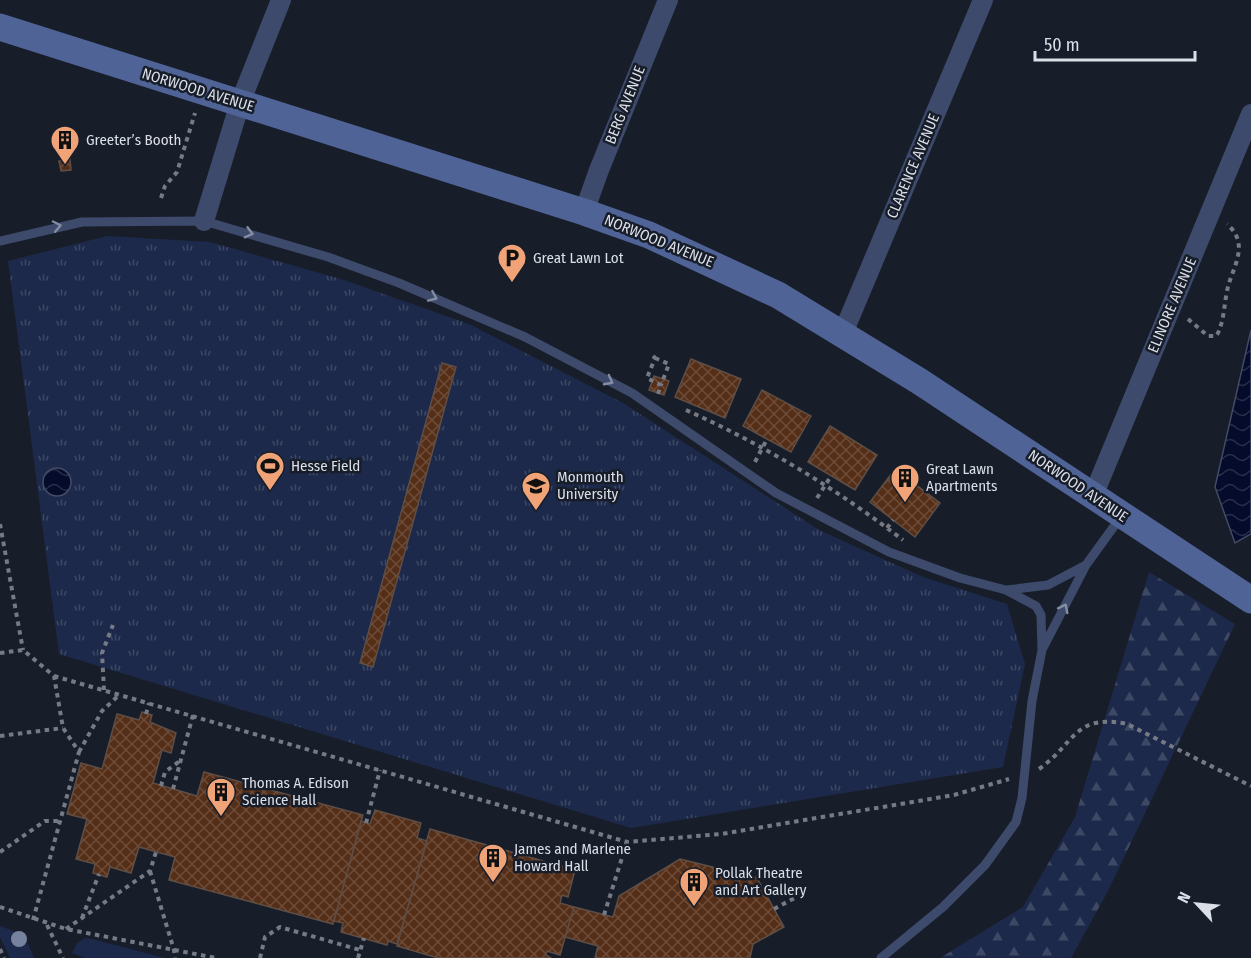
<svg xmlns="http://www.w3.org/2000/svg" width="1251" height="958" viewBox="0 0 1251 958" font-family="'Fira Sans Condensed',sans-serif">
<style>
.grass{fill:#1d294a}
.forest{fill:url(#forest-firs)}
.park{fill:url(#park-tufts)}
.water{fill:url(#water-waves);stroke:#444b64;stroke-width:1.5}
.building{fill:url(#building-cross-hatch);stroke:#5e4e45;stroke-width:1.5}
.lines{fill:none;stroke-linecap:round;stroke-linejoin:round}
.path{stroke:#757a85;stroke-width:4;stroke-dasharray:4.5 4.5;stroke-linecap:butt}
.service{stroke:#3d4a6b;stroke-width:9}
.minor{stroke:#3d4a6b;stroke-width:20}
.secondary{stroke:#4f6397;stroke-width:27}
.tree{fill:#77839e}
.oneway{stroke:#848da3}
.labels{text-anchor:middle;stroke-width:5;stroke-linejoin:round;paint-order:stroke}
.street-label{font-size:15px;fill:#dbdfe8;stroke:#171d29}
.poi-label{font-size:15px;fill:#dbdfe8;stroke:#171d29;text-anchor:start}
</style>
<defs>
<pattern id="forest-firs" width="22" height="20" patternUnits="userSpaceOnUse" patternTransform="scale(1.5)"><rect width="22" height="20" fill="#1d294a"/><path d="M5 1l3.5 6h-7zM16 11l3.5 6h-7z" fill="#3d4864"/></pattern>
<pattern id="park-tufts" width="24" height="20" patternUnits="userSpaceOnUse" patternTransform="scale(1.5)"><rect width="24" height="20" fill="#1d294a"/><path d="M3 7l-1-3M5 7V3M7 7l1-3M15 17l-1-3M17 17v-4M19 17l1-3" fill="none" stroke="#3d4864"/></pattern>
<pattern id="water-waves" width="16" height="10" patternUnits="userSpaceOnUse" patternTransform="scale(1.5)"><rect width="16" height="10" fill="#040b2b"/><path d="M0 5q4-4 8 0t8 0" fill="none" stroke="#282e4a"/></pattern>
<pattern id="building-cross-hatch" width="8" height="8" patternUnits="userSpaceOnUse" patternTransform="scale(1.5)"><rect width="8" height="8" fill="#552e17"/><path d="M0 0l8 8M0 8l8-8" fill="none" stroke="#6d4c39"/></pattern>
</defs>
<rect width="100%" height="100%" fill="#171d29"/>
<path class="grass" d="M0,926l24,9 10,23h-24l-10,-21z
M85,938l7,1 73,19h-80l-13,-5 5,-10z"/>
<path class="forest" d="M1149,572l86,52 -127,267 -37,67h-131l83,-51 52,-90z"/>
<path class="park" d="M107,236l103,6 131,37 128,45 154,79 196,127 104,47 84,27 18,60 -22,103 -372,61 -572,-174 -51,-393z"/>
<path class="water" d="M1251,330v204l-16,9 -20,-56z
M43 482a14 14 0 1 1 28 0a14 14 0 1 1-28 0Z"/>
<path class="building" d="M70,159l1,11 -10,1 -2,-10z
M691,359l50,20 -16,39 -50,-21z
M442,363l14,4 -83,300 -13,-4z
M654,376l15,5 -5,14 -15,-5z
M762,390l49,26 -20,36 -48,-26z
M830,426l47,29 -22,35 -47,-28z
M895,469l45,34 -25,34 -45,-35z
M142,712l10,3 -2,7 26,11 -5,20 -9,-3 -9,33 44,13 7,-24 159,43 -30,109 -164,-44 6,-23 -36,-10 -8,26 -21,-6 -3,10 -14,-4 2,-9 -19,-5 11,-40 -20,-5 14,-51 21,6 15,-55 22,6z
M375,810l46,13 -4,15 10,3 -30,103 -9,-3 -1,4 -46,-13 2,-9 -9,-2 27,-100 9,3z
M430,829l145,41 -7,27 -6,-2 -2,8 14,4 -14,48 -13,-4 -1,4 5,3h-113l-41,-12z
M680,859l77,19 27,49 -31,17 -3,14h-155l3,-12 -33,-9 9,-30 39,10 6,-21z"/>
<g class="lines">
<path class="path" d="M161,198l4,-12 12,-14 18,-59
M1188,319l20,17h8l2,-3c6,-13 6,-27 9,-42 5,-24 24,-46 0,-67
M653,356l2,2 -8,20 14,7 -3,9
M655,358l14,6 -8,21
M686,410c78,35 149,78 217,130
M755,462l12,-23
M817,498l14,-22
M0,524l23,126
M887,528l6,-8
M0,653l23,-3 31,26 9,52 16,24 -46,168
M54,676l573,166 94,-8 233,-39 55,-16
M104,690l-2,-37 11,-28
M146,714l3,-11
M0,736l63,-8
M79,752l23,-41 17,-16
M1039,769c36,-25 35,-56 88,-45l124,62
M161,786l4,-14 16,-12
M173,789l20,-74
M366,823l14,-53
M0,852l45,-31h14
M150,871l24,79 1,8
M0,907l66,22 150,29
M774,909l28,-15
M604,915l23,-73
M82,918l17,-44
M47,925l16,33
M66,929l84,-58 6,-19
M0,949l4,9
M260,958l5,-21 15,-10 80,23
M358,958l6,-20"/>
<path class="service" d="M0,241l82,-19 122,-1 124,36 71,26 126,54 107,56 144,100 113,59 71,26 46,12 30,16 5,9 1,35 -10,51 -10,97 -6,24 -31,43 -42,42 -62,51
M1007,590l41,-5 38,-20
M1043,648l43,-83 34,-47"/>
<path class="minor" d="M584,212l15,-42 69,-170
M204,221l36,-118 41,-103
M843,333l140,-333
M1093,496l158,-382"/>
<path class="secondary" d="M0,27l584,185 65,23 129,60 141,86 332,219"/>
</g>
<circle class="tree" cx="19" cy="939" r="8"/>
<defs><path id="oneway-chevron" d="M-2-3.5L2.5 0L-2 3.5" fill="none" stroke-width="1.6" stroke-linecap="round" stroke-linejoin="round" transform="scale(1.5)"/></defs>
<g class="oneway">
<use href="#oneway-chevron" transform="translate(57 226) rotate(-12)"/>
<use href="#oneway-chevron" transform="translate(249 233) rotate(15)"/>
<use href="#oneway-chevron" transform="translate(433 297) rotate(23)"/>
<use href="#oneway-chevron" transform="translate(609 381) rotate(28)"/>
<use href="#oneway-chevron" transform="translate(1064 608) rotate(-63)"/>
</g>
<defs>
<g id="building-pin" transform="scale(1.5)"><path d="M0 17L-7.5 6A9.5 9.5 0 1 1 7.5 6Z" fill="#efa377" stroke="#171d29"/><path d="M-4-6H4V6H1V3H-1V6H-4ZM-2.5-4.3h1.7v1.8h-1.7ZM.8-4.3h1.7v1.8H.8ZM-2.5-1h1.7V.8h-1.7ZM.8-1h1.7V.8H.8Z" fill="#111"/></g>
<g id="parking-pin" transform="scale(1.5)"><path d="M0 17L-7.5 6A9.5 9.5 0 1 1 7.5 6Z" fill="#efa377" stroke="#171d29"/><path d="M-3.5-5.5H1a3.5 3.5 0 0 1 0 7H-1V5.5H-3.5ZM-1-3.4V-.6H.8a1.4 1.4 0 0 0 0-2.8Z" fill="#111"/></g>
<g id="stadium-pin" transform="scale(1.5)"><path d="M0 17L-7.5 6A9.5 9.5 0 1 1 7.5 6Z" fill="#efa377" stroke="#171d29"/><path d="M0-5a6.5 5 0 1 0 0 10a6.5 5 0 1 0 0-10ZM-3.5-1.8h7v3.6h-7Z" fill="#111"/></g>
<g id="university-pin" transform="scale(1.5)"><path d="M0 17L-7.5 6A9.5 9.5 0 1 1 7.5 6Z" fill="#efa377" stroke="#171d29"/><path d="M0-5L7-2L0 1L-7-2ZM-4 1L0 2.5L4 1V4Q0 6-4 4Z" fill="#111"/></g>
</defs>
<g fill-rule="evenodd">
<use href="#building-pin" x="65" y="140"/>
<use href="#parking-pin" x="512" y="258"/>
<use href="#stadium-pin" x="270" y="466"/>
<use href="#building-pin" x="905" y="478"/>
<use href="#university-pin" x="536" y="486"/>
<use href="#building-pin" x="221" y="792"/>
<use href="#building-pin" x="493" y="858"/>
<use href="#building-pin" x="694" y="882"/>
</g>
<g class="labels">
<g class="street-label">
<text transform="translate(198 90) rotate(17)" y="5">NORWOOD AVENUE</text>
<text transform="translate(625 105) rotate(-68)" y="5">BERG AVENUE</text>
<text transform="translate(913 166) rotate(-67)" y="5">CLARENCE AVENUE</text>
<text transform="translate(659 241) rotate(22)" y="5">NORWOOD AVENUE</text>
<text transform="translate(1172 305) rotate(-67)" y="5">ELINORE AVENUE</text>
<text transform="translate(1078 486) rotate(34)" y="5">NORWOOD AVENUE</text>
</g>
<g class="poi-label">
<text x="86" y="145">Greeter’s Booth</text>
<text x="533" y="263">Great Lawn Lot</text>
<text x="291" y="471">Hesse Field</text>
<text x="926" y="474">Great Lawn<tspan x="926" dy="17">Apartments</tspan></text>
<text x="557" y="482">Monmouth<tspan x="557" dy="17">University</tspan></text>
<text x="242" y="788">Thomas A. Edison<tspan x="242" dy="17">Science Hall</tspan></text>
<text x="514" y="854">James and Marlene<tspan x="514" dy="17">Howard Hall</tspan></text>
<text x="715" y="878">Pollak Theatre<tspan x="715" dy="17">and Art Gallery</tspan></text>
</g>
</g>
<g transform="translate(1197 904) rotate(296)" stroke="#171d29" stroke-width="4.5" paint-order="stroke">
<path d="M0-4.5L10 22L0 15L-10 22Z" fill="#dbdfe8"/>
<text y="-9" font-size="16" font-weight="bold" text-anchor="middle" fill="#dbdfe8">N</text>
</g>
<path d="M1035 51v9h160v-9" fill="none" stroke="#dbdfe8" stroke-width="3"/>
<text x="1044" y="51" font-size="18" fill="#dbdfe8" stroke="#171d29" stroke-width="4.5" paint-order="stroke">50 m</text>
</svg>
